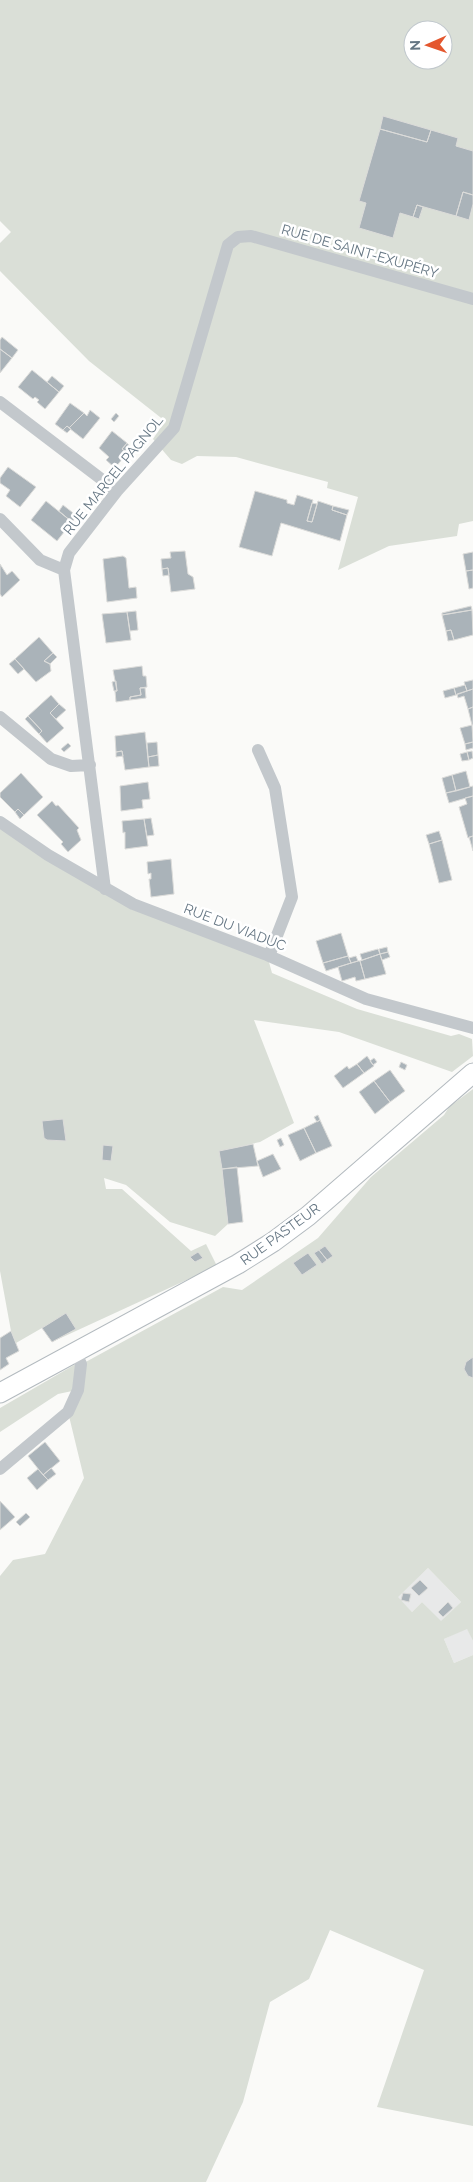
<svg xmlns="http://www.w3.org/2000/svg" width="473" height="2182" viewBox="0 0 473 2182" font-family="Raleway,sans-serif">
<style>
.built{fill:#e8e9e9}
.green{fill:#dadfd7;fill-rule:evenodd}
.building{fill:#aab3b9;stroke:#dcdcda}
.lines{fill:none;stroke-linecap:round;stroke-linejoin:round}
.secondary-casing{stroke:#b3babf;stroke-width:21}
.street{stroke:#c3c8cc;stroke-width:12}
.secondary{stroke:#fff;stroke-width:19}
.labels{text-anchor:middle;stroke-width:5;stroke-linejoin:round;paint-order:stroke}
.street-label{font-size:14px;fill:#657683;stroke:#fff}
</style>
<rect width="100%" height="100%" fill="#fafaf8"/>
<path class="built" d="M428,1568l33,34 -20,20 -19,-20 -10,10 -15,-15z
M467,1628l6,13v14l-19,8 -10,-24z"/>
<path class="green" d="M0,0h473v521l-14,3 -2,12 -68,10 -51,24 20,-73 -31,-9 1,-6 -92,-25 -39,-1 -15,8 -11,-4 -18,-21 12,-18 -76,-60 -89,-90v-28l11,-11 -11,-11zM413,30h30v30h-30z
M0,822l105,67 162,66 5,18 85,36 94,27 8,-2 13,5 1,17 -21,16 -113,-40 -85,-12 40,103 -34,19 -40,9 8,73 -13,12 -45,-14 -44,-37 -22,-7 2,11h16l69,62 15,-7 11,22 -165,76 -10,-14 -26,15 -5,-12 -11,-60z
M473,1089v552l-6,-12 -23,10 10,24 19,-8v471l-96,-19 47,-137 -94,-40 -21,49 -39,23 -27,100 -37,80h-206v-606l13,-16 32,-6 39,-76 -16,-66 9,-22 -19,4 -58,38v-24l81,-47 1,3 141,-77 19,3 76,-52 53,-61 73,-62 5,-8zM428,1568l33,34 -20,19 -19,-19 -10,10 -14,-15z"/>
<path class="building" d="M383,116l48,14 -4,12 -47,-13z
M380,129l47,13 4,-12 27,8 -2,8 17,5v44l-10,-3 -7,24 -39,-11 -4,12 -13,-4 -7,25 -34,-10 7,-25 -7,-2z
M463,192l10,3v9l-4,16 -13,-4z
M417,205l6,2 -4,12 -6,-2z
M2,337l16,13 -6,8 -12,-9v-9z
M0,349l12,9 -12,15z
M32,370l27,22 -14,17 -8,-7 2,-2 -4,-3 -2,2 -15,-12z
M52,376l12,10 -5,6 -12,-10z
M70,403l14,10 -15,15 -2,-2 -4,4 -8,-6z
M90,410l10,8 -17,21 -14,-11 15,-15 3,3z
M116,413l3,3 -5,6 -3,-3z
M67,426l4,3 -4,4 -4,-3z
M112,431l15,12 -5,6 5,4 -12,15 -9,-8 3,-3 -10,-9z
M127,443l4,5 -4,5 -5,-4z
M8,467l28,20 -16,20 -14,-11 4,-6 -10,-7v-5z
M255,491l32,9v3l7,2 3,-10 16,5 -6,21 5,1 6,-21 15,5 -1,4 15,5 -7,26 -59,-18 -9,33 -33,-9z
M46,501l26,21 -15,19 -26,-21z
M312,503l5,1 -5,18 -5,-1z
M63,505l14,11 -5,6 -13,-11z
M333,506l16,4 -2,5 -15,-5z
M185,551l3,23 5,3 2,12 -24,3 -3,-24 -6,1 -1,-10 10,-1 -1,-6z
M473,552v18l-7,1 -3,-17z
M123,556l3,2 3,30 7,-1 1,11 -30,4 -4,-43z
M0,564l7,11 5,-4 8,9 -18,17 -2,-3z
M168,568l1,7 -6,1 -1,-7z
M473,570v18l-4,1 -3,-18z
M471,606l1,4 -30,5v-2z
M472,610l1,25 -19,5 -3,-10 -5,1 -4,-16z
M136,611l2,19 -8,1 -3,-19z
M127,612l4,28 -25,3 -4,-29z
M451,630l3,10 -6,1 -2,-10z
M39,637l14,16 -9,8 6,3 1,7 -15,11 -21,-23z
M53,653l4,4 -7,7 -6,-3z
M15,659l9,10 -6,5 -9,-10z
M142,666l1,10h3l1,11 -7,1 1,7 -11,2v3l-14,2 -1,-11h2l-4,-21z
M473,680v9l-6,2 -3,-9z
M116,681l1,10h-3l-2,-9z
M465,685l2,6 -11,4 -2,-7z
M140,688h5l1,10 -16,2v-3l11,-2z
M454,688l2,7 -11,3 -2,-7z
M473,689v18l-5,2 -4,-13 -6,2 -1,-4z
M51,695l8,9 -9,9 14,15 -17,15 -8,-9 3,-3 -14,-15z
M59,704l7,6 -10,9 -6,-6z
M473,707v18h-1l-4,-16z
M28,716l14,15 -3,3 -14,-15z
M472,725l1,17 -8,2 -5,-16z
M145,732l4,35 -24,3 -3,-19 -6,1 -1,-16z
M157,742l1,13 -10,2 -1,-14z
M473,742v6l-7,2 -1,-6z
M68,743l3,3 -7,6 -3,-3z
M122,751l1,5 -7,1v-5z
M472,751l1,7 -4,2 -2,-8z
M467,752l2,8 -7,1 -2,-7z
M158,755l1,11 -10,1 -1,-10z
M466,771l4,16 -14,4 -4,-16z
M21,773l22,24 -19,18 -6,-6 -3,3 -15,-15v-4z
M452,775l4,16 -10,2 -4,-15z
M148,782l2,17 -8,1 1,8 -22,3 -1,-25z
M473,786v10l-24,7 -3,-10z
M473,796v40l-5,2 -9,-31 8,-3 -2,-6z
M52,801l4,5 2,-1 21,23 -2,2 4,10 -13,12 -7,-8 2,-2 -26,-27z
M18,809l6,6 -4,4 -5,-7z
M151,818l3,17 -7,1 -3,-17z
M144,819l4,27 -23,3v-17l-2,1 -1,-12z
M439,831l3,9 -13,4 -3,-9z
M473,836v15l-4,-14z
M442,840l10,40 -13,3 -10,-39z
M171,859l3,35 -23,3 -2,-18h2v-6l-3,1 -1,-12z
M341,933l7,23 -25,7 -7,-22z
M387,947l1,5 -8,2 -1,-5z
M378,949l2,5 -18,6 -2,-6z
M388,952l2,5 -8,3 -2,-6z
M380,954l6,20 -21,5 -5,-18z
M348,956l3,7 -25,8 -3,-8z
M356,956l2,5 -7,2 -2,-5z
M358,961h2l5,18 -9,2 -1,-4 -13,4 -4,-14z
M367,1056l7,10 -10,7 -7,-9z
M374,1058l3,4 -4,3 -3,-4z
M401,1062l6,3 -2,5 -6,-3z
M357,1064l7,9 -21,15 -9,-12 13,-10 2,3z
M390,1070l15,21 -15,11 -16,-21z
M374,1081l16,21 -15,12 -16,-22z
M318,1115l2,5 -3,2 -3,-5z
M63,1119l3,22 -19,-1 -3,-2 -2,-17z
M320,1120l12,26 -16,7 -12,-25z
M304,1128l12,25 -16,8 -12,-26z
M281,1138l3,7 -4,2 -3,-7z
M253,1144l5,22 -36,3 -3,-18z
M103,1145l10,1 -2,15 -9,-1z
M273,1154l8,15 -18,8 -6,-16z
M237,1167l6,55 -15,2 -6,-55z
M325,1246l8,10 -6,4 -8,-10z
M319,1250l8,10 -5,4 -8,-11z
M198,1252l5,6 -8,4 -5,-5z
M308,1253l9,12 -15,10 -9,-12z
M66,1313l10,16 -24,13 -10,-14z
M11,1331l8,20 -13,7 3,6 -9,6v-32z
M473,1357v21l-5,-2 -4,-7 2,-7z
M45,1442l15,19 -17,14 -15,-19z
M51,1468l5,6 -8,6 -5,-5z
M38,1469l10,11 -11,10 -10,-12z
M0,1501l15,16 -15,13z
M26,1513l4,4 -10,9 -4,-4z
M420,1580l8,8 -9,8 -8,-8z
M403,1593l8,1 -2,8 -8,-2z
M448,1602l5,6 -10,9 -5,-5z"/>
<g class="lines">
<g class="secondary-casing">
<path id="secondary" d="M0,1393l238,-129 35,-22 35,-26 165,-143"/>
</g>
<path class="street" d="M0,402l117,89
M0,519l40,41 24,10
M0,717l51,42 20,7 19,-1
M258,750l17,38 17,109 -23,59
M0,822l48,33 85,49 134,51 99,44 107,29
M105,889l-41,-319 5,-17 48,-62 57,-63 54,-183 10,-8 13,-1 222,63
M0,1469l68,-57 10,-22 3,-26 -6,-13"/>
<use href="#secondary" class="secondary"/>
</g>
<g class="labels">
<g class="street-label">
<text transform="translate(360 251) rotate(16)" y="5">RUE DE SAINT-EXUPÉRY</text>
<text transform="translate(113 475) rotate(-51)" y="5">RUE MARCEL PAGNOL</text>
<text transform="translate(235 927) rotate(21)" y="5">RUE DU VIADUC</text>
<text transform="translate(280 1234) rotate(-36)" y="5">RUE PASTEUR</text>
</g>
</g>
<g transform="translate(428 45) rotate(268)"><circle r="24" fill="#ffffff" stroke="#c1c8cd"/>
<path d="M0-4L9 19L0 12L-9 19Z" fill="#e4572e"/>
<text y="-8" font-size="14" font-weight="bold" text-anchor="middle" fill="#657683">N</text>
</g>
</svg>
